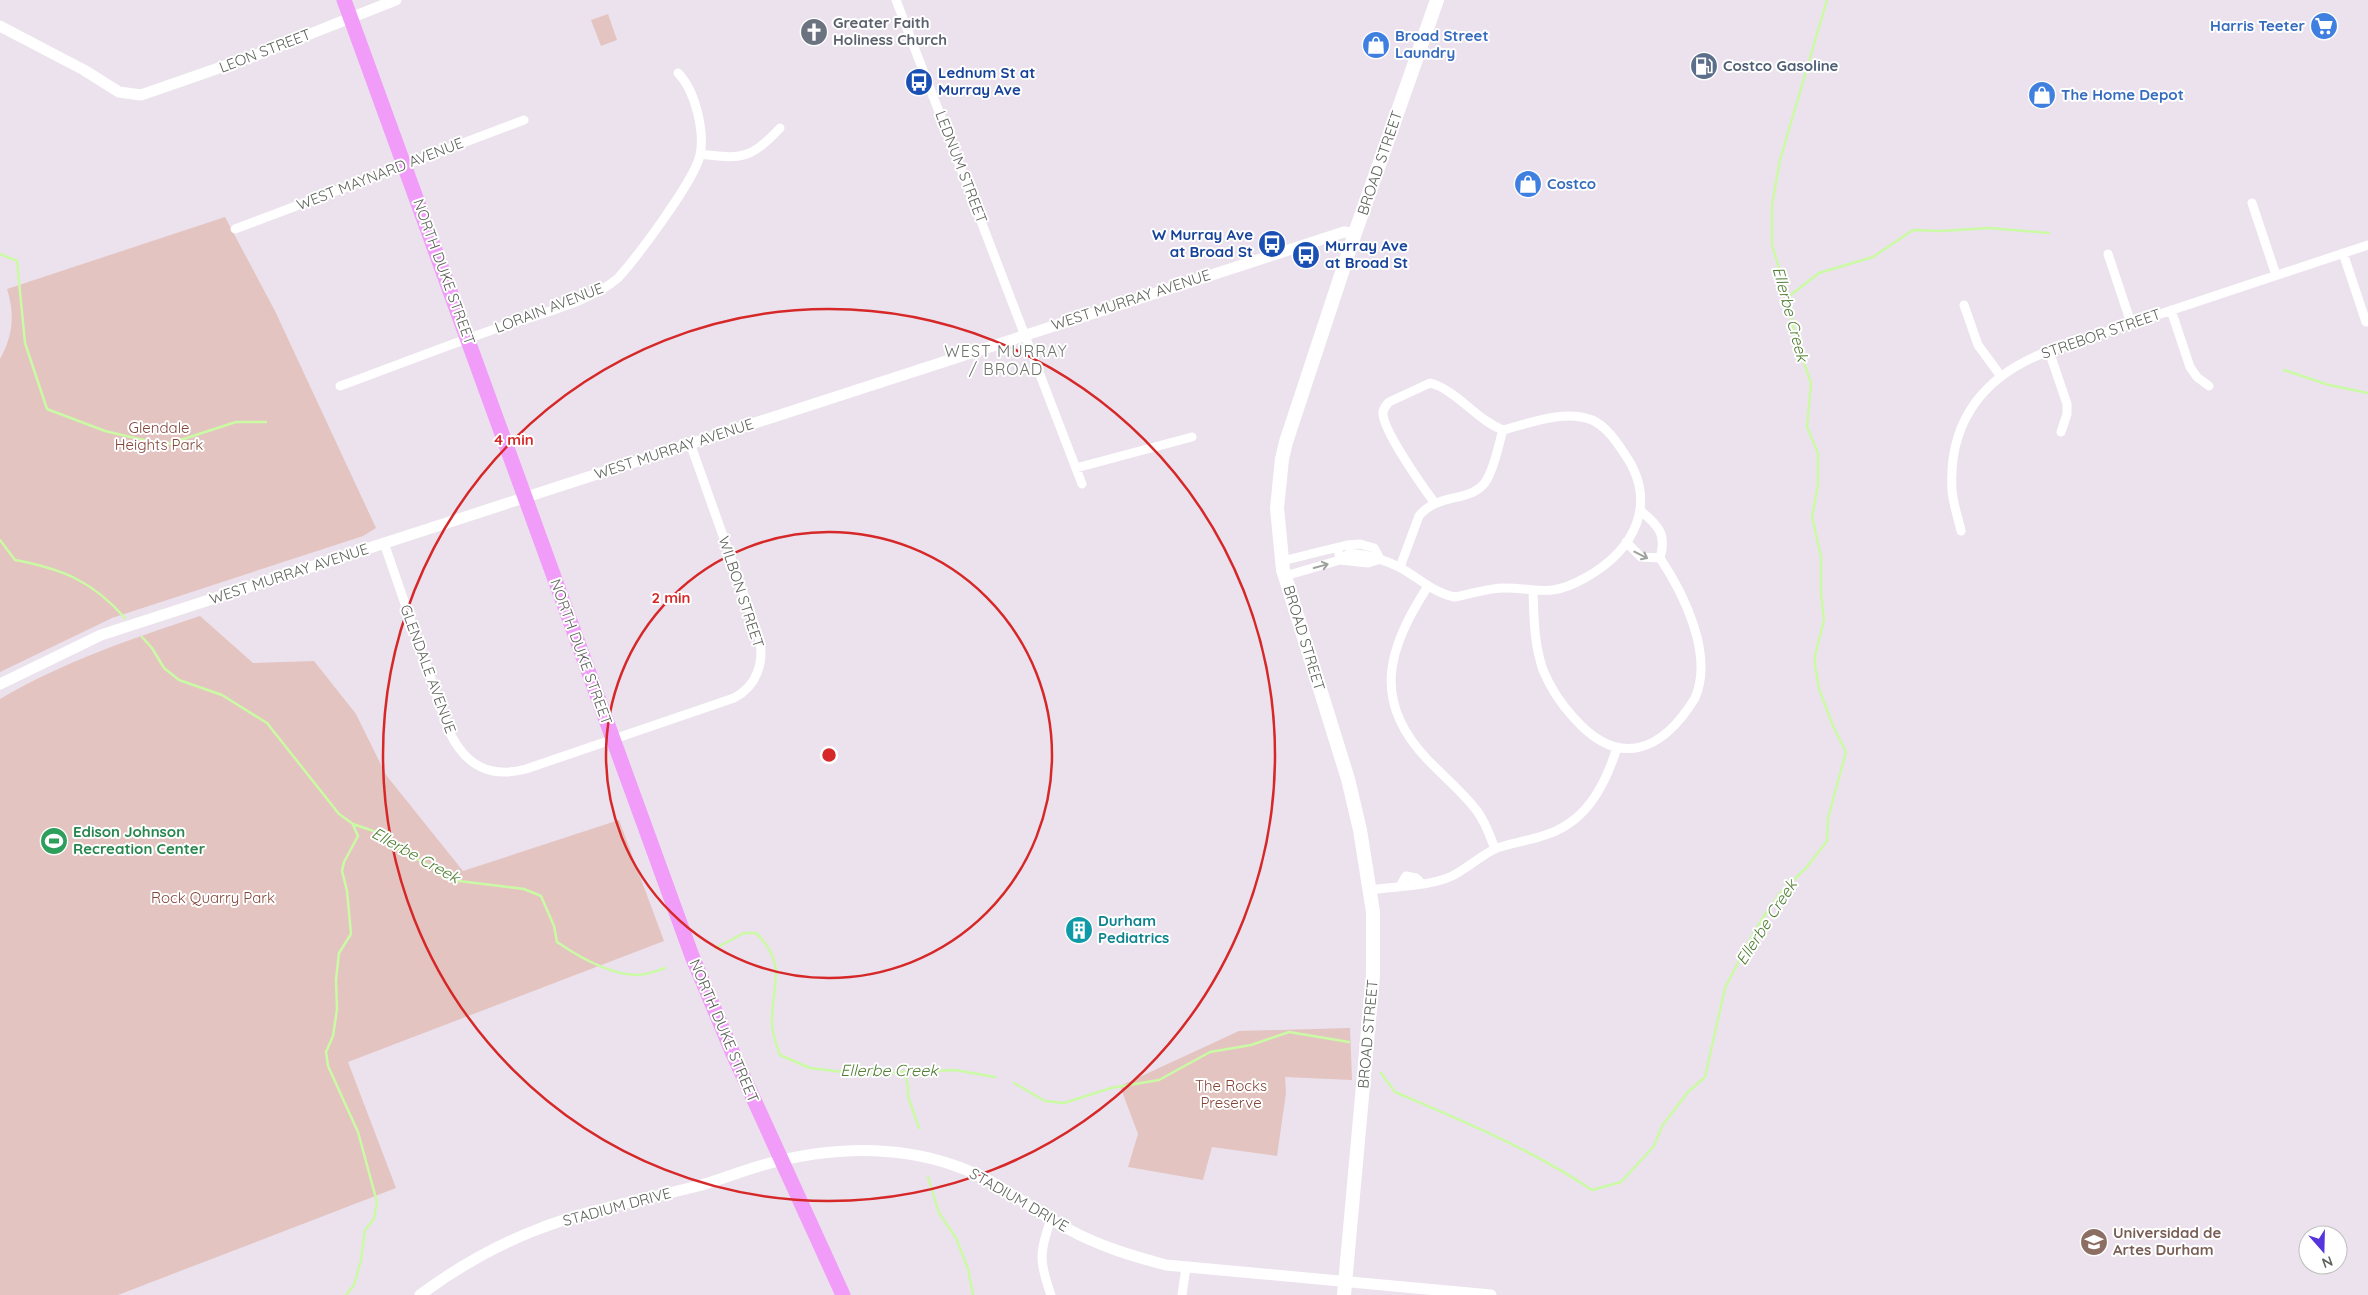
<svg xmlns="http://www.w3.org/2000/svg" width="2368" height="1295" viewBox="0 0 2368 1295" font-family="Quicksand,sans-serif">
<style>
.green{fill:#e3c4c0}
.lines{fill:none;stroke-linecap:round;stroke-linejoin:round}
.stream{stroke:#cbfaa5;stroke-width:2.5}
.minor{stroke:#fff;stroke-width:9}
.tertiary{stroke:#fff;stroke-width:11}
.secondary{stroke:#fff;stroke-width:14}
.trunk{stroke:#f09cf8;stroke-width:15}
.oneway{stroke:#9ea19d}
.ring{fill:none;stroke:#d62828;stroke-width:2.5}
.labels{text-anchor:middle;stroke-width:4;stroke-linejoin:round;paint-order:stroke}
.worship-label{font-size:15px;font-weight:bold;fill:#5b616d;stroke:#fff;text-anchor:start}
.shop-label{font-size:15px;font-weight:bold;fill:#366cbe;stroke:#fff;text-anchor:start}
.street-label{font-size:15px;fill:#5d625b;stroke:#fff}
.service-label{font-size:15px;font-weight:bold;fill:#4e5e75;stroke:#fff;text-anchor:start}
.transit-label{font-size:15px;font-weight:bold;fill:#164399;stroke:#fff;text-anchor:start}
.park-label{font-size:15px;fill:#834539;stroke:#fff}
.leisure-label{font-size:15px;font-weight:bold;fill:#27864d;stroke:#fff;text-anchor:start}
.culture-label{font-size:15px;font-weight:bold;fill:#0d838f;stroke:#fff;text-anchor:start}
.education-label{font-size:15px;font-weight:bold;fill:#785e54;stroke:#fff;text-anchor:start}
.water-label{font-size:16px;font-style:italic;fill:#518035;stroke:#fff}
.neighbourhood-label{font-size:16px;letter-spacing:1px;fill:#6f746c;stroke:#fff}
.centre{fill:#d62828;stroke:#fff;stroke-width:2.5}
.ring-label{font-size:15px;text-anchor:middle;font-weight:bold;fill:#d62828;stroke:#fff;stroke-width:4;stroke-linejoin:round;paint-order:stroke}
</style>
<rect width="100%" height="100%" fill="#ebe2ed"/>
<path class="green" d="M608,14l9,26 -16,6 -10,-26z
M225,217l50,94 101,217 -13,8 -251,82 -112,54v-313c13,-23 15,-45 7,-70z
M200,616l53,47 61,-2 42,53 30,61 77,96 156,-51 45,121 -316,121 48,126 -278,107h-118v-596c63,-37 131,-60 200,-83z
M1350,1028l2,52 -67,-3 1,16 -9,63 -65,-9 -9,33 -75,-13 10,-33 -18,-48 119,-55z"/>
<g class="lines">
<path class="stream" d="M0,254l17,7 8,82 22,66 58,22 60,14 71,-23h30
M1788,297l31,-24 54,-16 40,-27 27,1 49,-3 60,5
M2284,370l45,15 39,8
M0,540l15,20c48,9 77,21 110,58
M142,637l10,11 12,20 15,12 43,15 45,28 72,91 14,10 29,10 20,17 57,30 65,8 17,7 13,30 3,16c22,15 53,33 81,33 9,0 18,-4 27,-7
M716,948l28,-15h12c33,33 15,52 16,91 0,10 5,21 8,31l30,13 50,6 95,-4 40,7
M904,1071l4,14v11l11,32
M1381,1073l14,19c68,29 136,57 197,98l29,-8 33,-36 8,-20 26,-34 17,-15 20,-89 23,-45 18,-30 16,-22 24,-23 21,-27 1,-23 18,-66 -13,-26 -14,-37 -4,-24v-10l9,-35 -3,-27v-36l-9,-40 6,-32v-32l-11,-26 4,-44 -16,-45 -7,-41 -16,-52v-40l8,-45 47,-160
M1014,1083l31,18 19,2 47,-15 48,-8 51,-28 41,-7 38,-13 60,10
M928,1177l11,36 17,25 12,31 5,26
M346,1295l8,-10 7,-25 4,-30 9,-11 3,-17 -19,-70 -30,-66 -2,-14 7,-16 4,-27 -1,-29 3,-27 12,-19 -4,-43 -5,-20 2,-9 14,-26 -5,-11"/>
<path class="minor" d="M896,0l186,484
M700,154c41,5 50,6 80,-26
M2252,203l24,72
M235,229l289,-109
M2343,253l23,69
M2108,254l23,69
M1964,305l14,40 22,30
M2171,310l19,57 7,10 12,9
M2049,351l18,53v10l-6,18
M340,386c52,-19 103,-39 155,-57 36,-13 95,-26 123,-51 19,-21 77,-98 82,-123 5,-24 -5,-65 -22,-82
M1076,468l116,-31
M1434,502c-11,-15 -53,-74 -51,-90 1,-5 3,-7 6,-10l41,-19c27,7 45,36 73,47
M1961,531c-3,-14 -8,-27 -9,-41 -4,-71 34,-116 97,-139l319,-106
M1626,542l15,15 19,1
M384,543l65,188c16,34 40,48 77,38l208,-71c23,-12 31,-36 25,-61l-69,-194
M1338,549l2,11 10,-7c17,2 33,6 49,14 19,10 34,26 56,30 16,-3 33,-9 49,-9 36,0 45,10 81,-10 50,-28 74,-75 39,-125 -8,-12 -18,-27 -32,-33 -27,-11 -62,3 -89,10 -5,16 -8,37 -17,51 -14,22 -48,11 -67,35l-19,51
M1282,561l65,-16 13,-1 14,4 6,11
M1285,576l55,-16 28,3 12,-4
M1428,586c-39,61 -58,113 -1,173 16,17 36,33 50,52 9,12 13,25 18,38
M1533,591c1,27 1,53 10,79 7,17 18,34 31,48 45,51 88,34 121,-20 19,-43 -11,-104 -35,-140 7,-23 -1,-32 -19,-47
M1400,886l6,-10 10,2 5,5
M1370,890c26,-4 58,-3 82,-14 16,-8 29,-21 45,-28 14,-5 30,-7 45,-12 43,-12 62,-48 75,-88
M1051,1295c-12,-34 -12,-42 0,-76
M1182,1295l4,-28"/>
<path class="tertiary" d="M0,26l84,44 35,22 22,3 121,-42 134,-53
M0,684l101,-49 1243,-403 11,1
M420,1295c35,-26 71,-47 111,-63 53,-22 112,-32 167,-46 22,-6 43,-15 65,-21 62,-17 128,-21 190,0 43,14 76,43 115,64 31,17 64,27 98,36l325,30"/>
<path class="secondary" d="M1344,1295l29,-320v-63l-13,-82 -12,-51 -65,-209 -6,-62 5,-49 4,-17 69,-209 82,-233"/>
<path class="trunk" d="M344,0l348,956 42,100 109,239"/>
</g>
<defs><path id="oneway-shaft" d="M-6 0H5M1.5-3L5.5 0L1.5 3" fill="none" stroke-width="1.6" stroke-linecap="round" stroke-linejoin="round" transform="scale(1.25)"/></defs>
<g class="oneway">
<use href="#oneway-shaft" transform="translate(1641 555) rotate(27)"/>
<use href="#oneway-shaft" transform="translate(1321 566) rotate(-15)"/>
</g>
<g class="ring">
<circle cx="829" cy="755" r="223"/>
<circle cx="829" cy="755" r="446"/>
</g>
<defs>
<g id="supermarket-disc" transform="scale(1.4375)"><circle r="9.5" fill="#3f7fe0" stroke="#fff"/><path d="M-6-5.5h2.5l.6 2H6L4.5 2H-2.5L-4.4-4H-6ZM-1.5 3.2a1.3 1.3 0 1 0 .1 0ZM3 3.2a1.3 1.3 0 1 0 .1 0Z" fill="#fff"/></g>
<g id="church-disc" transform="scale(1.4375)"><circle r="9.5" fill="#6b7280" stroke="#fff"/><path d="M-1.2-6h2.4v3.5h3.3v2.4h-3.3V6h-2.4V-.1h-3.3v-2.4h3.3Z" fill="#fff"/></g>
<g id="shop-disc" transform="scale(1.4375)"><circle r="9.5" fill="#3f7fe0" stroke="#fff"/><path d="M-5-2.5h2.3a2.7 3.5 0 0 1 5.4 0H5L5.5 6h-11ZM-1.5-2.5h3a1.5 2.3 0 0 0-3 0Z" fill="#fff"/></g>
<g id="fuel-disc" transform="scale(1.4375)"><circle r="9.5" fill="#5c6f8a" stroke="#fff"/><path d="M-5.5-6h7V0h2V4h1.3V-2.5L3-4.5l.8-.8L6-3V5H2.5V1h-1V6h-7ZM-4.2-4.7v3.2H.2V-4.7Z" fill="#fff"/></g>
<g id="bus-disc" transform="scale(1.4375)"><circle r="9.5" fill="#1a4fb4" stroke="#fff"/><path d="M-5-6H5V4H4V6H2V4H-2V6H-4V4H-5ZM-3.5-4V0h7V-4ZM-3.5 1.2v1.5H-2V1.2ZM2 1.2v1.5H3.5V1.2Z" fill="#fff"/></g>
<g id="stadium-disc" transform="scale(1.4375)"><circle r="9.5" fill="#2e9e5b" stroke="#fff"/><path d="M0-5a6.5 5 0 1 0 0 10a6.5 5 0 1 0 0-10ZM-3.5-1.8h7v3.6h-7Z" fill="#fff"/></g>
<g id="building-disc" transform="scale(1.4375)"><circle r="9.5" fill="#0f9aa8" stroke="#fff"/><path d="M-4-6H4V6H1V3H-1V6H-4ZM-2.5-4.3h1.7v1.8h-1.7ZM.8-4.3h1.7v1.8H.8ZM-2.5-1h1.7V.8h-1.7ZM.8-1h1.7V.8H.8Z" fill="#fff"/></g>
<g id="university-disc" transform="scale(1.4375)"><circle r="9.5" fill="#8d6e63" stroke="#fff"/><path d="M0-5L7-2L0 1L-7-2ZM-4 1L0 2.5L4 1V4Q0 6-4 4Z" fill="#fff"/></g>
</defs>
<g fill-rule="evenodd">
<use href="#supermarket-disc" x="2324" y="26"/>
<use href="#church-disc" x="814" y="32"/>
<use href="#shop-disc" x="1376" y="45"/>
<use href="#fuel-disc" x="1704" y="66"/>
<use href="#bus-disc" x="919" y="82"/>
<use href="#shop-disc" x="2042" y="95"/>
<use href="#shop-disc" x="1528" y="184"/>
<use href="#bus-disc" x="1272" y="244"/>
<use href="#bus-disc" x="1306" y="255"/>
<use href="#stadium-disc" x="54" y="841"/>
<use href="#building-disc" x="1079" y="930"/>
<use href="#university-disc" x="2094" y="1242"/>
</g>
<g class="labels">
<g class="worship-label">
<text x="833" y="28">Greater Faith<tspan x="833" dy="17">Holiness Church</tspan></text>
</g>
<g class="shop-label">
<text x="2305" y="31" text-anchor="end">Harris Teeter</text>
<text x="1395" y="41">Broad Street<tspan x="1395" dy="17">Laundry</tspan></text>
<text x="2061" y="100">The Home Depot</text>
<text x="1547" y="189">Costco</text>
</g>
<g class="street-label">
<text transform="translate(265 51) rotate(-21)" y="5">LEON STREET</text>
<text transform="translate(1380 163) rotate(-71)" y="5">BROAD STREET</text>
<text transform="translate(961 167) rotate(69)" y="5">LEDNUM STREET</text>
<text transform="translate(380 174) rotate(-21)" y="5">WEST MAYNARD AVENUE</text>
<text transform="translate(444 272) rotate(70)" y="5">NORTH DUKE STREET</text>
<text transform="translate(1131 300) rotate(-18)" y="5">WEST MURRAY AVENUE</text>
<text transform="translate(549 308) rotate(-21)" y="5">LORAIN AVENUE</text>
<text transform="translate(2101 334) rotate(-19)" y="5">STREBOR STREET</text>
<text transform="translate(674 449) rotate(-18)" y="5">WEST MURRAY AVENUE</text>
<text transform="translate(289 574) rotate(-18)" y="5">WEST MURRAY AVENUE</text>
<text transform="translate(741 592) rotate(72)" y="5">WILBON STREET</text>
<text transform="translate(1304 638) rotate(73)" y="5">BROAD STREET</text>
<text transform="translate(581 652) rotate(70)" y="5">NORTH DUKE STREET</text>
<text transform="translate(428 669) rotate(70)" y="5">GLENDALE AVENUE</text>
<text transform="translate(724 1031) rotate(67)" y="5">NORTH DUKE STREET</text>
<text transform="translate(1368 1034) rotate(-85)" y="5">BROAD STREET</text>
<text transform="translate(1019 1200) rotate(30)" y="5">STADIUM DRIVE</text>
<text transform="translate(617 1207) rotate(-15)" y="5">STADIUM DRIVE</text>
</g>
<g class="service-label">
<text x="1723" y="71">Costco Gasoline</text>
</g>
<g class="transit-label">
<text x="938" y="78">Lednum St at<tspan x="938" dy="17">Murray Ave</tspan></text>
<text x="1253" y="240" text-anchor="end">W Murray Ave<tspan x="1253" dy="17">at Broad St</tspan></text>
<text x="1325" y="251">Murray Ave<tspan x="1325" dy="17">at Broad St</tspan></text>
</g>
<g class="park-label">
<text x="159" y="433">Glendale<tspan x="159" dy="17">Heights Park</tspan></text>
<text x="213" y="903">Rock Quarry Park</text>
<text x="1231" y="1091">The Rocks<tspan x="1231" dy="17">Preserve</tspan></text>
</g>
<g class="leisure-label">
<text x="73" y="837">Edison Johnson<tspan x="73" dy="17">Recreation Center</tspan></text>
</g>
<g class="culture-label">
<text x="1098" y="926">Durham<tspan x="1098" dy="17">Pediatrics</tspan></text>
</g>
<g class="education-label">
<text x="2113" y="1238">Universidad de<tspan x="2113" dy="17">Artes Durham</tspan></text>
</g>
<g class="water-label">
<text transform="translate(1791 314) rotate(75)" y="6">Ellerbe Creek</text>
<text transform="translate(416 855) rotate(29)" y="6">Ellerbe Creek</text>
<text transform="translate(1766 922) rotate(-57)" y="6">Ellerbe Creek</text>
<text x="889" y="1076">Ellerbe Creek</text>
</g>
<g class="neighbourhood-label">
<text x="1006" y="357">WEST MURRAY<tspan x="1006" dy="18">/ BROAD</tspan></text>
</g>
</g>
<circle cx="829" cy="755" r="8" class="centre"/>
<g class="ring-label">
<text x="514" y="445">4 min</text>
<text x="671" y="603">2 min</text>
</g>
<g transform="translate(2323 1250) rotate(160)"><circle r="24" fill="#ffffff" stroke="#bec0bd"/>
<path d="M0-4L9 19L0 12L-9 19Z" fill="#5635df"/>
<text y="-8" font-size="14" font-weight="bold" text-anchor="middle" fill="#5d625b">N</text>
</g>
</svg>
